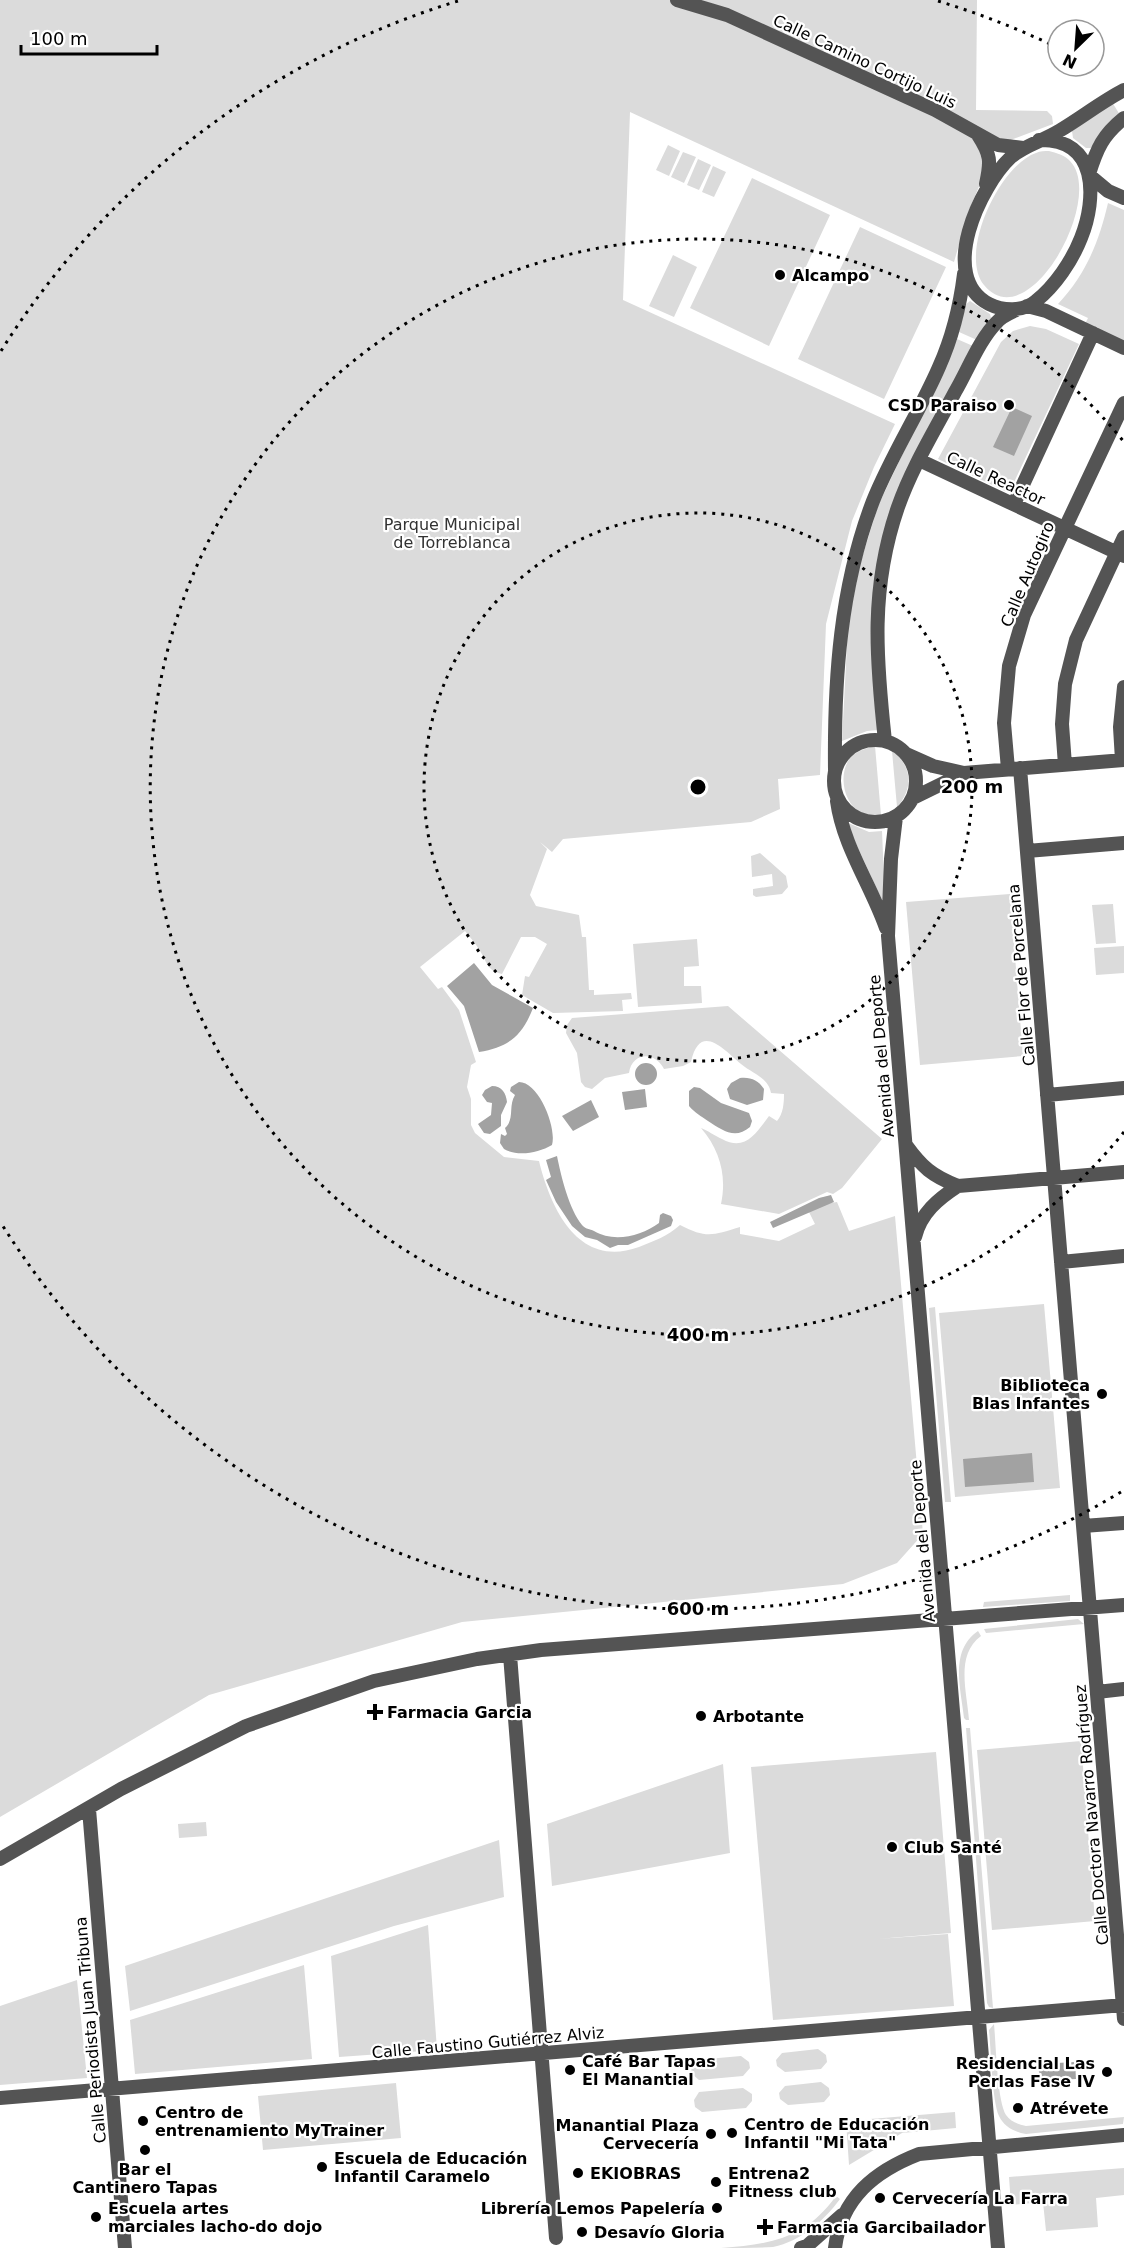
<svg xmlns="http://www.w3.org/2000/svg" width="1124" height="2248" viewBox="0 0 1124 2248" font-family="'DejaVu Sans',sans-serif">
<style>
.green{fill:#dbdbdb}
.water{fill:#a2a2a2}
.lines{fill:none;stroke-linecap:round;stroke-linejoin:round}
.minor{stroke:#545454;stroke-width:14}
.ring{fill:none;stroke:#000;stroke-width:3;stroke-dasharray:3 6}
.poi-dot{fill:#000;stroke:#fff;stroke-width:2}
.labels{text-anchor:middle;stroke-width:4.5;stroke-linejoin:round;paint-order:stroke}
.street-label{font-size:16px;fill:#000;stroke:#fff}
.poi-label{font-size:16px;font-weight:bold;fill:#000;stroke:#fff;text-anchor:start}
.park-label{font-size:16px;fill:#323232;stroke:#fff}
.centre{fill:#000;stroke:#fff;stroke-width:3}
.ring-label{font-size:18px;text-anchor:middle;font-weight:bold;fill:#000;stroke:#fff;stroke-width:4.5;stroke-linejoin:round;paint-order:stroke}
</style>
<rect width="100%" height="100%" fill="#fff"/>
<path class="green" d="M0,0h977l-1,110 71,1 5,5 1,8 -48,18 -30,-2 9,10 -3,32 -12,28 -15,52 -324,-150 -7,188 272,124 -21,43 -22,54 -26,103 -6,151 -42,4 2,30 -29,13 -188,17 -11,13 -12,-10 7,7 -17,46 6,11 43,9 3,22h4l3,53h5v5l37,-2 1,6 -10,1 1,11 -70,2 -31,-18 3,-19 4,1 18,-33 -12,-7h-14l-19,37c-15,-3 -15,-12 -22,-23 -4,-7 -10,-14 -15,-20l-45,36 18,22 4,-2 17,23 17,52 -5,3 -4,22 4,12v26l4,8 29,24 35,4c12,49 40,108 100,86 15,-6 29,-11 41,-22 27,14 33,10 60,2v7l39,7 36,-17 -6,-12 16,-8 12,-2 12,29 46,-15 28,318 -26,29 -54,21 -381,38 -253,73 -209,122z
M1112,102l8,13 -11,8 -18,25h-5l-13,-10 -1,-7z
M668,145l12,6 -11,25 -13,-6z
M1049,151c7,2 16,4 21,10 36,37 -42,178 -86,124 -26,-32 16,-120 52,-132 4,-2 9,-2 13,-2z
M683,152l13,5 -12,26 -13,-6z
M698,159l13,6 -12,25 -12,-5z
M713,166l13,6 -12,25 -12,-5z
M752,178l78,37 -61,131 -79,-38z
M1108,203l16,7v132l-39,-18 3,-6 -30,-14c28,-30 41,-62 50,-101z
M860,227l86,40 -62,132 -86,-40z
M673,255l24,12 -23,50 -25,-11z
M970,301l20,13 1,4 -14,22 -18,-8 6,-27z
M1030,326l16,3 33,15 -70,149 -71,-34 63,-117 12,-11z
M957,339l16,7 -59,112 -40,126 -3,42 7,104 -11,1 -25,10 6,-116 12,-61 18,-58z
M875,746l6,69c-6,0 -13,0 -19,-2 -20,-9 -25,-44 -9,-58 7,-5 14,-7 22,-9z
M892,751c21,15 21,38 5,56z
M846,822l23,10 13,-1 3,70 -2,1z
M760,853l26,23 2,11 -6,7 -26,3 -3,-2v-6l20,-3 -1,-12 -20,3 -1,-21z
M1010,894l13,162 -103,9 -14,-163z
M1113,904l3,39 -20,1 -4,-39z
M697,939l2,27 -15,1v19h17l1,17 -64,4 -5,-63z
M1124,946v27l-28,2 -2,-27z
M728,1006l154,133 -40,49 -9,6 -6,-2 -48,22 -58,-10c6,-28 -1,-54 -20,-76 6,2 14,8 21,11 24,13 35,-7 47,-23l8,5c6,-7 7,-17 7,-27l-13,-1c-3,-16 -18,-19 -30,-29 -18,-15 -41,-42 -50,-2l-8,4 -19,3c-9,-18 -32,-17 -35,4l-24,5 -13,11 -7,-2 -4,-5 -4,-29 -11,-20 1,-8 5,-7z
M1044,1304l16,184 -105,9 -16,-184z
M935,1307l16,195h-6l-16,-194z
M1070,1595v6l-87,6 1,-5z
M1078,1619l6,5 -98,9 -2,-4z
M978,1631l3,5c-26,19 -14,56 -12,84h-3l-2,-2c-3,-29 -15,-67 14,-87z
M966,1728h4l23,280 -4,-1 -2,-4z
M1081,1741l14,180 -103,9 -15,-180z
M936,1752l15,181 -74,6 71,-5 6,72 -181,14 -22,-253z
M723,1764l7,89 -178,33 -5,-62z
M206,1822l1,14 -28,2 -1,-14z
M499,1840l5,57 -110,29 -264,85 -5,-45z
M428,1925l9,125 -98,7 -8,-101z
M304,1965l8,94 -177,15 -5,-54z
M77,1980l10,98 -87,7v-79z
M994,2024c2,20 3,76 12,91 5,7 12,9 20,11l98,-9 -1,7 -97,10c-11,-2 -22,-7 -27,-18 -7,-15 -8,-67 -10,-86z
M818,2049l8,6 1,7 -6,7 -36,3 -8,-6 -1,-6 6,-7z
M741,2056l8,6 1,6 -7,8 -44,4 -7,-6 -1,-6 5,-8z
M821,2082l8,6 1,7 -6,7 -36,3 -8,-6 -1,-6 6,-7z
M396,2083l5,55 -138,12 -5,-54z
M743,2088l9,6v7l-6,7 -44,4 -7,-5 -1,-7 5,-8z
M955,2112l1,16 -54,5 -53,32 -3,-44z
M1124,2168v27l-28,3 2,29 -52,4 -3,-29 -32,3 -2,-28z
M836,2196l4,3c-17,23 -39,42 -67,48 -16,1 -35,1 -52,1 50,-4 84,-9 115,-52z"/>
<path class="water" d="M1012,407l20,9 -18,40 -21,-9z
M474,963l18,22 41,23c-11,28 -24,39 -54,44l-15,-46 -17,-20z
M635 1074a11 11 0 1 1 22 0a11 11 0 1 1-22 0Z
M740,1078c11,-1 18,2 24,11l-1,11 -16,5 -17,-6 -3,-10 4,-6z
M519,1082c20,0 38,46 33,63 -14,8 -34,12 -48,4l-4,-6 1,-9 4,2 2,-2 -2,-6c10,-9 3,-22 10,-33l-5,-4 1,-4z
M492,1086c10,0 14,7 15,16l-6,13v11l-11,8 -6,-1 -6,-9 13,-9 1,-12 -5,-1 -5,-7 3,-5z
M694,1087l6,1 21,15 28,10 3,8 -2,6c-15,13 -28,3 -42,-6 -7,-5 -13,-8 -19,-15v-15z
M645,1089l2,18 -22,3 -3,-18z
M591,1100l8,17 -26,14 -11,-15z
M557,1156c4,20 12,53 25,69 3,4 8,4 12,6 20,12 47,5 65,-8l1,-8 3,-2 8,3 2,4 -2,6 -43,19h-10l-8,3 -13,-8 -12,-3 -13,-11 -16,-24 -10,-22 5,-3 -5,-17z
M831,1195l3,7 -61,26 -3,-6 49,-24z
M1032,1453l2,29 -69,5 -2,-28z
M1075,2062l1,17 -36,2 -2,-17z"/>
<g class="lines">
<path class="minor" d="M677,0l50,15 208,95 63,35 25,3
M978,135c13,20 13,26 8,49
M1039,140c59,-2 58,58 42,98 -9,23 -26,48 -45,63 -13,11 -33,10 -47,3 -52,-27 -9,-118 22,-147 14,-12 32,-16 48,-26 22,-13 42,-29 65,-41
M1089,174c8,-26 14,-39 35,-56
M1090,176l18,15 16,7
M1027,306l19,5 78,37
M919,460l205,96
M1014,504l79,-171
M834 781a41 41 0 1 1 82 0a41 41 0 1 1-82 0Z
M885,741c-9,-83 -15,-153 13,-234 14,-40 37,-77 57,-115 13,-22 24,-52 42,-70 5,-6 13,-9 19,-12
M906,754l27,12 31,7 160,-13
M1122,760l-2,-33 4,-40
M1065,765l-3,-41 3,-40 11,-44 48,-103
M1020,768l104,1251
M1008,769l-4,-46 5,-57 15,-51 100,-212
M835,770c-1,-91 5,-183 38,-269 19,-47 46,-88 66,-134 13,-29 21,-61 25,-93
M913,798l51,-25
M837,801c6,45 34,84 49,127
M896,817l-5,42 -3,77 110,1312
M1027,851l97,-8
M1047,1095l77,-7
M906,1145c16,22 26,31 52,41l166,-14
M915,1237c6,-24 23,-38 43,-51
M1061,1262l63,-6
M1083,1526l41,-3
M510,1655l46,583
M1097,1692l27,-3
M89,1809l36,439
M0,1859l121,-70 125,-63 128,-45 103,-22 64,-9 583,-45
M0,2098l1124,-93
M801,2248l6,-2 35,-31
M835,2248c6,-50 40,-77 84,-94l205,-19"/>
</g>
<g class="ring">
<circle cx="698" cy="787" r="274"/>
<path d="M1124 1132A548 548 0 1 1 1124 442"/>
<path d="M1121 1492A822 822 0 0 1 1 1223M1 351A822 822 0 0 1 458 1M938 1A822 822 0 0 1 1052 45"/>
</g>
<g class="poi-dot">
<circle cx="780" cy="275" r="6"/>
<circle cx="1009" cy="405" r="6"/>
<circle cx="1102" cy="1394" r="6"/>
<path d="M372 1703h6v6h6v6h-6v6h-6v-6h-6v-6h6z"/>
<circle cx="701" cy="1716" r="6"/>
<circle cx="892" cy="1847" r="6"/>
<circle cx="570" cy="2070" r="6"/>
<circle cx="1107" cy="2072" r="6"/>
<circle cx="1018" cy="2108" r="6"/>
<circle cx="143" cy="2121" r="6"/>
<circle cx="732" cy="2133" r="6"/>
<circle cx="711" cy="2134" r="6"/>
<circle cx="145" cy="2150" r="6"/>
<circle cx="322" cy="2167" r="6"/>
<circle cx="578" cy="2173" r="6"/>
<circle cx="716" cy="2182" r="6"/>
<circle cx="880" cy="2198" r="6"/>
<circle cx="717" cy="2208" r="6"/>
<circle cx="96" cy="2217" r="6"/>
<path d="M762 2218h6v6h6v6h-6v6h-6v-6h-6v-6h6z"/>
<circle cx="582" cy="2232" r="6"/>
</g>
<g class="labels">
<g class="street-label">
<text transform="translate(865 61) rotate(25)" y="6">Calle Camino Cortijo Luis</text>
<text transform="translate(996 478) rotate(25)" y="6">Calle Reactor</text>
<text transform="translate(1027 574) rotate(-67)" y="6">Calle Autogiro</text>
<text transform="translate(1021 975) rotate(-95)" y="6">Calle Flor de Porcelana</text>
<text transform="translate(881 1056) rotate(-95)" y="6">Avenida del Deporte</text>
<text transform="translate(922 1541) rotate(-95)" y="6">Avenida del Deporte</text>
<text transform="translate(1091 1815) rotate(-95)" y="6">Calle Doctora Navarro Rodríguez</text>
<text transform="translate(90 2030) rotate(-95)" y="6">Calle Periodista Juan Tribuna</text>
<text transform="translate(488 2042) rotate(-5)" y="6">Calle Faustino Gutiérrez Alviz</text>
</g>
<g class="poi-label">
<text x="792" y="281">Alcampo</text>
<text x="997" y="411" text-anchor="end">CSD Paraiso</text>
<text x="1090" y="1391" text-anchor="end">Biblioteca<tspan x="1090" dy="18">Blas Infantes</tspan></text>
<text x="387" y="1718">Farmacia Garcia</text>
<text x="713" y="1722">Arbotante</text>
<text x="904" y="1853">Club Santé</text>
<text x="582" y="2067">Café Bar Tapas<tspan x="582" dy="18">El Manantial</tspan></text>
<text x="1095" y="2069" text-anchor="end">Residencial Las<tspan x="1095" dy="18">Perlas Fase IV</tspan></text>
<text x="1030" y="2114">Atrévete</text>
<text x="155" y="2118">Centro de<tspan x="155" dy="18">entrenamiento MyTrainer</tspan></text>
<text x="744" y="2130">Centro de Educación<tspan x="744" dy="18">Infantil "Mi Tata"</tspan></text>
<text x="699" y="2131" text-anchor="end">Manantial Plaza<tspan x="699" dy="18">Cervecería</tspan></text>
<text x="334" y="2164">Escuela de Educación<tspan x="334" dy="18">Infantil Caramelo</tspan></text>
<text x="145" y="2175" text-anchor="middle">Bar el<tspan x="145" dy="18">Cantinero Tapas</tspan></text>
<text x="590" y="2179">EKIOBRAS</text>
<text x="728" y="2179">Entrena2<tspan x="728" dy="18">Fitness club</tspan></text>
<text x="892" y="2204">Cervecería La Farra</text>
<text x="108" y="2214">Escuela artes<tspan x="108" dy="18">marciales lacho-do dojo</tspan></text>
<text x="705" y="2214" text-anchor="end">Librería Lemos Papelería</text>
<text x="777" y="2233">Farmacia Garcibailador</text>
<text x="594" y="2238">Desavío Gloria</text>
</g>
<g class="park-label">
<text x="452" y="530">Parque Municipal<tspan x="452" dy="18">de Torreblanca</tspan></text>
</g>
</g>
<circle cx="698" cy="787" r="9" class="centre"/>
<g class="ring-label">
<text x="972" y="793">200 m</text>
<text x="698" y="1341">400 m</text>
<text x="698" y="1615">600 m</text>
</g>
<g transform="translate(1076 48) rotate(205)"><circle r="28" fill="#ffffff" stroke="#999999" stroke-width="1.5"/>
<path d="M0-4.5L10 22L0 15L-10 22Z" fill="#000000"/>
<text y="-9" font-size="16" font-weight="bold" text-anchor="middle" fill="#000000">N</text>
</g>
<path d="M21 45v9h136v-9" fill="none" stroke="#000000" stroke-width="3"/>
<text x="30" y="45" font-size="18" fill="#000000" stroke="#ffffff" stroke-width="4.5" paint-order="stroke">100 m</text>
</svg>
